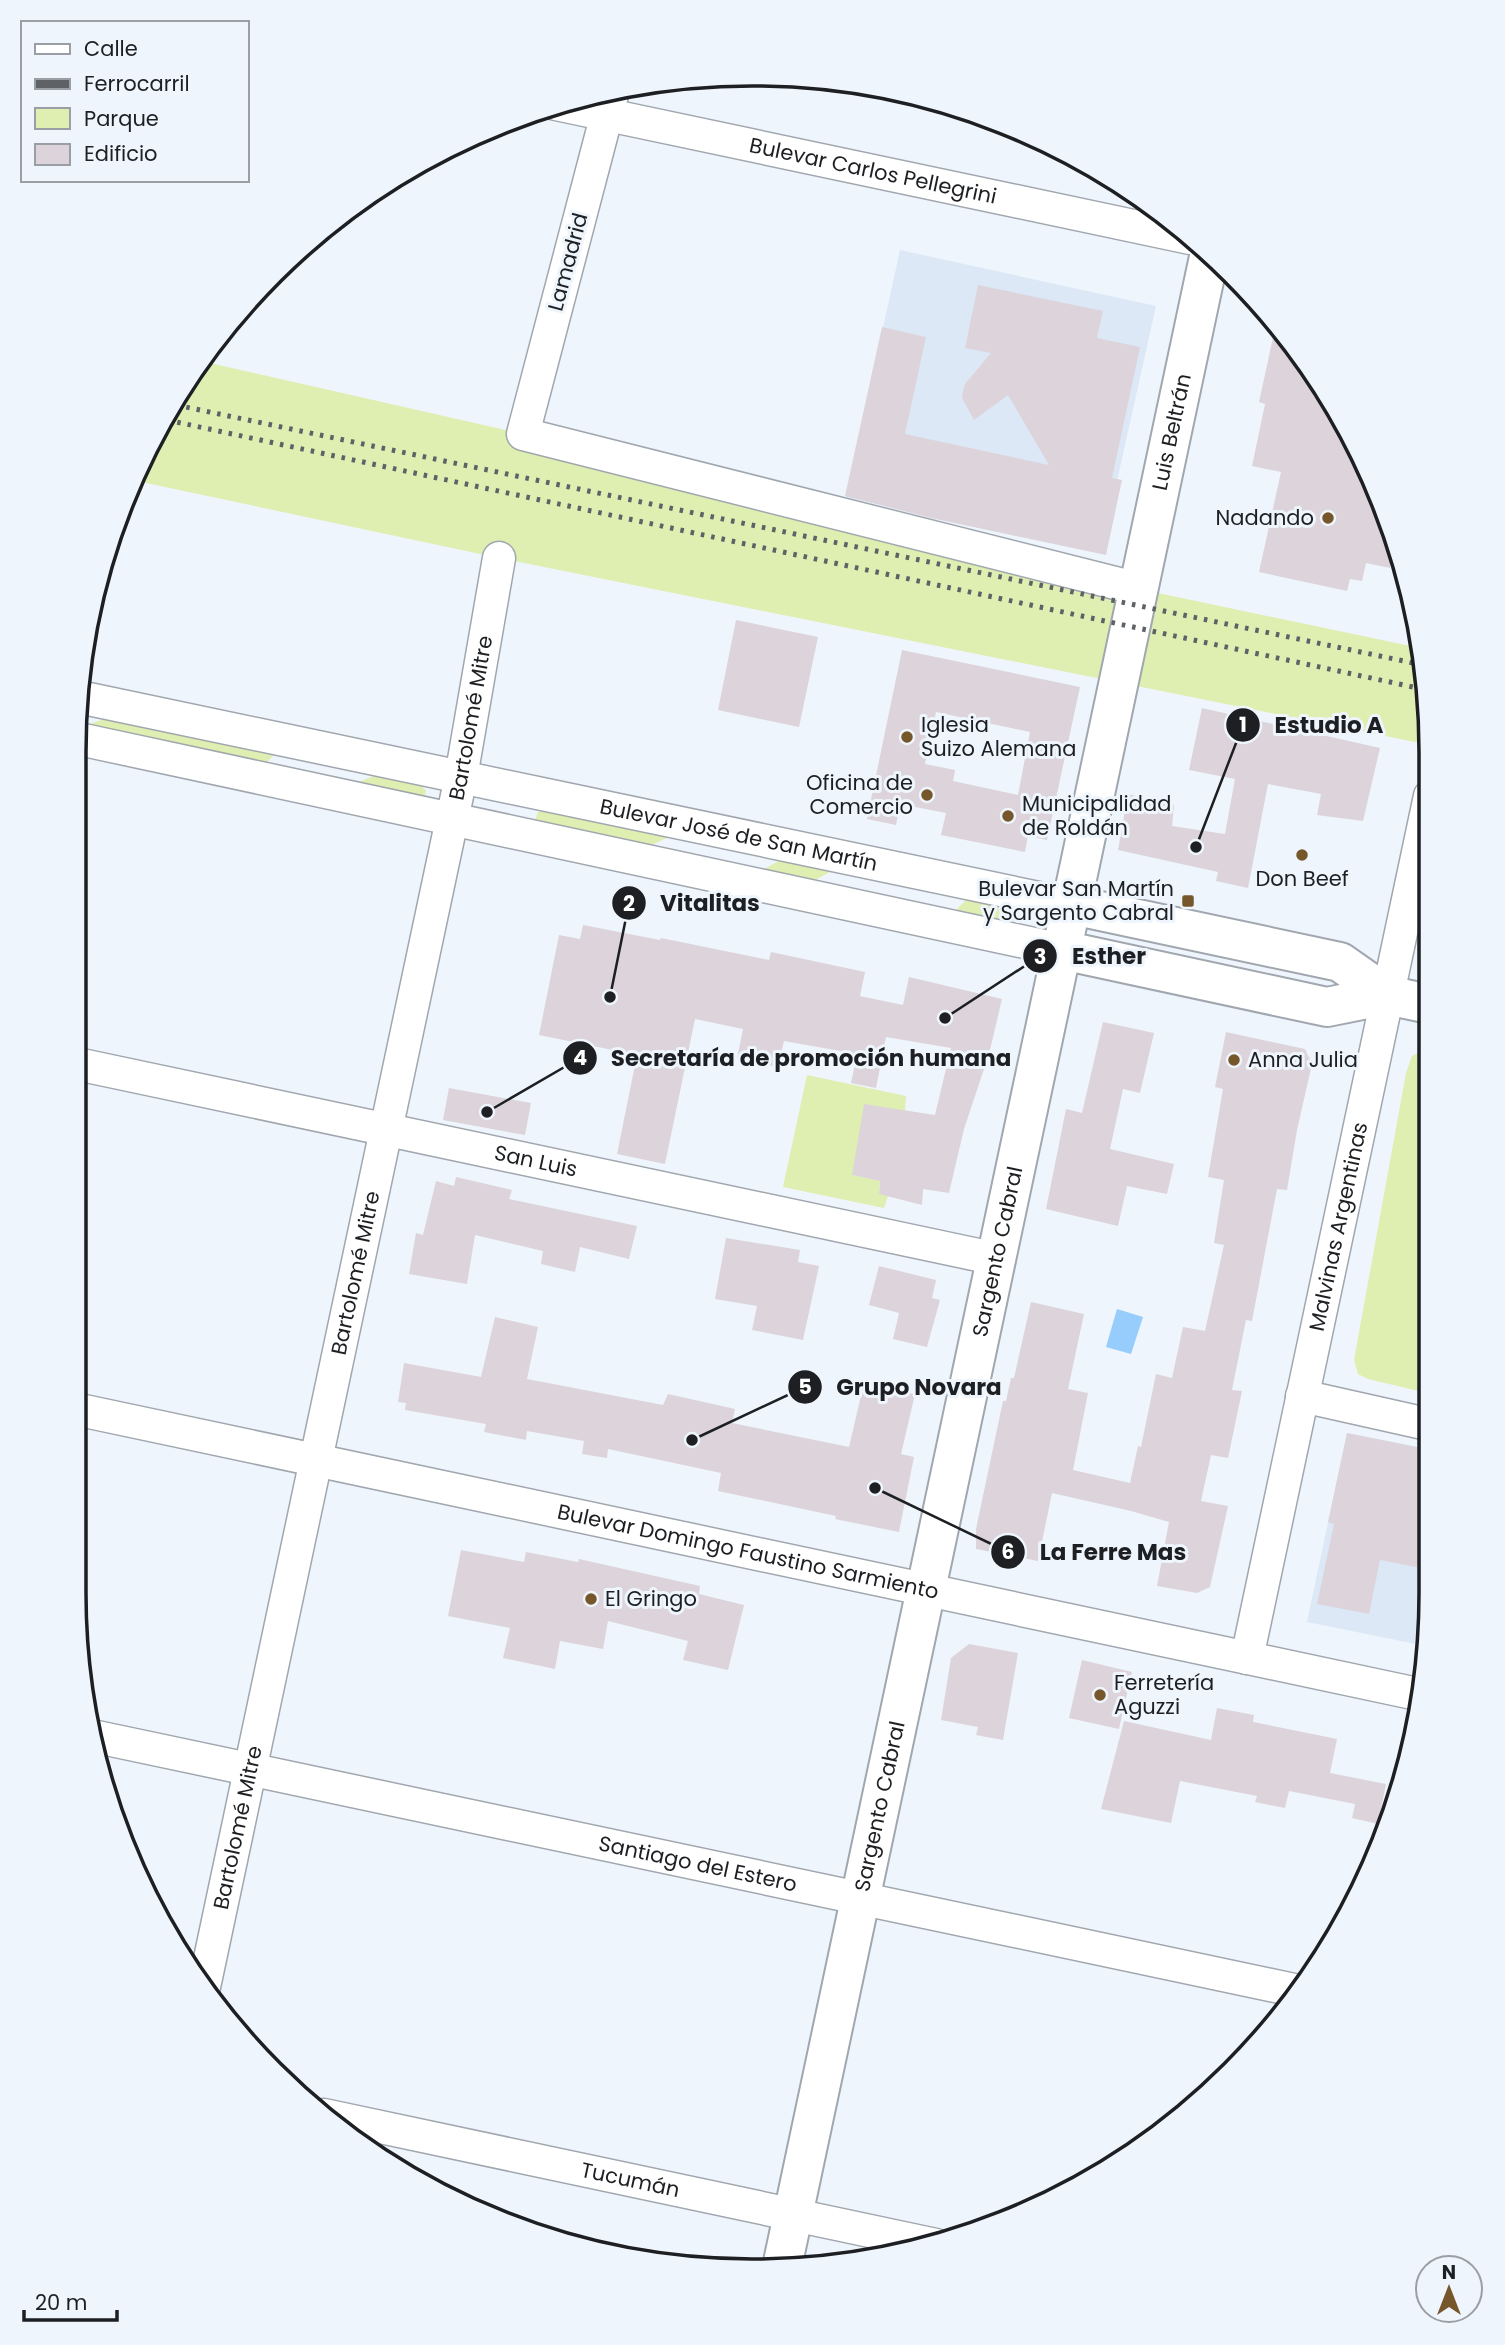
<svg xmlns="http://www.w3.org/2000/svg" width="1505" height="2345" viewBox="0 0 1505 2345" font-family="Poppins,sans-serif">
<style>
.built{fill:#dce8f6}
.green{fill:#deefb1}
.water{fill:#96cdfd}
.building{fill:#dcd4da;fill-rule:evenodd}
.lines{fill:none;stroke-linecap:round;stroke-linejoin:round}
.minor-casing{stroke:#a0a7ae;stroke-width:35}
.major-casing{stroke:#a0a7ae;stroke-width:42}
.minor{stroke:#fff;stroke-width:32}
.major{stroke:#fff;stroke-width:38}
.rail{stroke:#5e6266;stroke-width:5;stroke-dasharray:3.5 7;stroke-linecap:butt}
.poi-dot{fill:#76572c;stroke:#eef5fc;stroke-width:2.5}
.labels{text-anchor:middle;stroke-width:6;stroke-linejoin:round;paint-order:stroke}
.street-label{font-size:21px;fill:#1d1f22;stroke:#eef5fc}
.poi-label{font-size:21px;fill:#1d1f22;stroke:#eef5fc;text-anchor:start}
.rim{fill:none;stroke:#1d1f22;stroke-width:3.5}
.leader{fill:none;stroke:#1d1f22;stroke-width:2.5}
.callout-dot{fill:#1d1f22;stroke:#eef5fc;stroke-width:2.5}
.mark-label{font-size:21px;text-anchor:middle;font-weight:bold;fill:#fff}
.callout-label{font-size:23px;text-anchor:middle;font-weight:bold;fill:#1d1f22;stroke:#eef5fc;stroke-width:6;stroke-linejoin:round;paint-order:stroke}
</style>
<rect width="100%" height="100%" fill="#eef5fc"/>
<path class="built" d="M900,250l256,56 -55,247 -255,-56z
M1347,1433l80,16 -1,197 -119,-24z"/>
<path class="green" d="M201,361l322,73 616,155 281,59 10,60v37l-931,-187 -367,-78z
M112,716l165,36 -16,16 -182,-40z
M379,774l40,8 7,9 -3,10 -77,-14z
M549,810l124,25 -28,13 -100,-22 -10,-6 3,-8z
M784,858l53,10 -27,15 -51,-11z
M971,895l42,13 5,10 -8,5 -58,-9z
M1424,1050h5l-2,343 -59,-14 -10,-5 -4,-14 52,-287 6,-17z
M807,1075l99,21 -1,14 -53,65 28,6 -1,12 9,3 -4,12 -101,-21z"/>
<path class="water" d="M1117,1309l26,8 -12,37 -25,-7z"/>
<path class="building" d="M978,285l125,26 -6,27 43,9 -28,131 10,2 -16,75 -175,-37 -86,-22 37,-169 44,10 -21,97 144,31 -41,-70 -34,25 -11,-20 -1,-5 3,-11 26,-31 -26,-5z
M1276,324l15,15 70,113 34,90 -5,26 -24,-5 -4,18 -12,-2 -3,12 -88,-19 22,-100 -29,-6 13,-62 -6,-2z
M736,620l82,17 -19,90 -81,-17z
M902,650l178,37 -33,153 -19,-4 -3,16 -84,-17 5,-22 -46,-9 -4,21 -29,-6zM936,712l94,20 -12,63 -65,-14 2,-11 -30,-6z
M1202,708l178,40 -17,73 -46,-6 4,-21 -53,-10 -20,104 -32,-7 2,-9 -100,-22 10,-56 46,11 -2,21 53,8 10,-55 -46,-9z
M583,925l77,15 1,-2 108,22 2,-8 94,20 -5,24 43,9 6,-28 93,22 -13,55 -25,75 -15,64 -26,-4 -1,16 -43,-11 1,-13 -28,-6 12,-71 71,11 16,-67 -65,-11 -10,51 -25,-5 6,-29 -73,-13 -6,26 -41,-8 6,-30 -48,-10 -30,145 -48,-10 20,-99 -98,-20 20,-100 21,4z
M1103,1022l51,11 -14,60 -17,-4 -13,60 64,15 -7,30 -40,-8 -9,40 -72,-17 20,-100 16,4z
M1226,1032l79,17 7,15 -15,66 -10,60 -10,-1 -25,132 -6,-1 -14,70 10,1 -14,67 -17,-3 -10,46 27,5 -18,81 -13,6 -40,-7 12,-64 -38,-11 -79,-18 -14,68 -62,-12v-20l27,-128h3l5,-23h3l17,-76 53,12 -16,75 20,4 -15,77 57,13 8,-37 3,1 15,-73 16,4 11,-51 22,4 19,-86 -10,-2 10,-63 -16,-3 15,-88 -8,-2z
M449,1088l82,15 -6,32 -82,-15z
M456,1177l56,13 -3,9 128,27 -8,33 -49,-12 -5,25 -34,-8 2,-13 -68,-16 -8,49 -58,-10 7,-41 7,2 13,-54 18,5z
M726,1238l74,12 -2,12 21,4 -16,74 -51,-10 5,-24 -42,-7z
M879,1266l57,14 -4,18 8,2 -13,47 -34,-8 6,-26 -30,-8z
M495,1317l43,10 -11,52 136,26 5,-11 67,15 -3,14 117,24 15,-64 51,11 -14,60 13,3 -15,75 -64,-13 1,-3 -118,-25 3,-18 -113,-24 -1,9 -25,-4 2,-13 -57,-10 -1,9 -42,-8 2,-8 -81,-14 1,-7 -8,-1 6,-39 77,14z
M1347,1433l80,16 -1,120 -46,-9 -11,54 -52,-10 17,-80 -6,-2z
M461,1550l63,12 2,-10 52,10 1,-3 121,27 -1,8 45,11 -16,65 -45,-10 5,-19 -80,-20 -5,28 -43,-8 -5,28 -52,-11 7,-30 -62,-12z
M969,1644l49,9 -15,87 -27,-5 2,-8 -37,-7 10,-62z
M1082,1660l50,12 -13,57 -50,-11z
M1217,1708l37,7 -1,7 84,17 -7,34 56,11 -8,40 -26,-6 3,-14 -66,-13 -4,17 -30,-6 2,-6 -77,-15 -9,42 -70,-14 23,-88 87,19z"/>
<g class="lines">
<g class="minor-casing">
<g id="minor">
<path d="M613,91l-90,343 616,155"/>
<path id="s1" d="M556,104l634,134"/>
<path id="s2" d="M79,697l993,208"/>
<path d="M79,739l983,211"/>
<path id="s3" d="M77,1064l920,195"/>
<path d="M1302,1396l125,28"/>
<path id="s4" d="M75,1409l1347,286"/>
<path id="s5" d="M1247,1658l183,-862"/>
<path id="s6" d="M97,1737l1202,254"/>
<path id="s7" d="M204,1987l257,-1210 38,-219"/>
<path id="s8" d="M324,2115l612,130"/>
</g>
</g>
<g class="major-casing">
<g id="major">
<path d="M1072,905l268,57 47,33 42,9"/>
<path d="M1062,950l265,57 60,-12"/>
<path id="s9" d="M782,2267l427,-2010"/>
</g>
</g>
<use href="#minor" class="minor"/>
<use href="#major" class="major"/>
<path class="rail" d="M176,405l1247,260
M167,420l1260,270"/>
</g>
<g class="poi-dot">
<circle cx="1328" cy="518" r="7"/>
<circle cx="907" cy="737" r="7"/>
<circle cx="927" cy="795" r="7"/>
<circle cx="1008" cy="816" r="7"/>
<circle cx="1302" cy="855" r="7"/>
<rect x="1181" y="894" width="14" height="14" rx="3.5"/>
<circle cx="1234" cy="1060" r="7"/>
<circle cx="591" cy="1599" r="7"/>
<circle cx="1100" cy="1695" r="7"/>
</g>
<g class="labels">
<g class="street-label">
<text dy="7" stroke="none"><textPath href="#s1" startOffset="324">Bulevar Carlos Pellegrini</textPath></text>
<text transform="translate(568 262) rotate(-75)" y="7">Lamadrid</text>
<text dy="7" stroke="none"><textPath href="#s9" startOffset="1876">Luis Beltrán</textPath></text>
<text dy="7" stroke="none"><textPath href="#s7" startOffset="1297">Bartolomé Mitre</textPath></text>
<text dy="7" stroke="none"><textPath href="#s2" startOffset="674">Bulevar José de San Martín</textPath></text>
<text dy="7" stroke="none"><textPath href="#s3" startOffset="469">San Luis</textPath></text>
<text dy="7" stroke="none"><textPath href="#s5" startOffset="441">Malvinas Argentinas</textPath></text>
<text dy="7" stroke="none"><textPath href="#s9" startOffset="1038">Sargento Cabral</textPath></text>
<text dy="7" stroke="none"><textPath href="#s7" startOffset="730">Bartolomé Mitre</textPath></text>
<text dy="7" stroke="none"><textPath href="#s4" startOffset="688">Bulevar Domingo Faustino Sarmiento</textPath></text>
<text dy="7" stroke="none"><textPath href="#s9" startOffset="471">Sargento Cabral</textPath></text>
<text dy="7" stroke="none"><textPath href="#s7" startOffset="163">Bartolomé Mitre</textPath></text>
<text dy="7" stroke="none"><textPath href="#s6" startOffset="614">Santiago del Estero</textPath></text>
<text dy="7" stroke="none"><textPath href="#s8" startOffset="313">Tucumán</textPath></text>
</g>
<g class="poi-label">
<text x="1314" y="525" text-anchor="end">Nadando</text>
<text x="921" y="732">Iglesia<tspan x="921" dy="24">Suizo Alemana</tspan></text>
<text x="913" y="790" text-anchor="end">Oficina de<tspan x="913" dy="24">Comercio</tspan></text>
<text x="1022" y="811">Municipalidad<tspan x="1022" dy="24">de Roldán</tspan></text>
<text x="1302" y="886" text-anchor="middle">Don Beef</text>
<text x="1174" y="896" text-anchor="end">Bulevar San Martín<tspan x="1174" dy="24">y Sargento Cabral</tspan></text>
<text x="1248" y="1067">Anna Julia</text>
<text x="605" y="1606">El Gringo</text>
<text x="1114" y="1690">Ferretería<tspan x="1114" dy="24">Aguzzi</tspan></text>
</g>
</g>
<path d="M0 0H1505V2345H0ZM752 86H753A666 666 0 0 1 1419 752V1593A666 666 0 0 1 753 2259H752A666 666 0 0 1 86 1593V752A666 666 0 0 1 752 86Z" fill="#eef5fc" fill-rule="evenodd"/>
<path class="rim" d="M752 86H753A666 666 0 0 1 1419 752V1593A666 666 0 0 1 753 2259H752A666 666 0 0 1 86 1593V752A666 666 0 0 1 752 86Z"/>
<path class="leader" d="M1196 847L1243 725M610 997L629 903M945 1018L1040 956M487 1112L580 1058M692 1440L805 1387M875 1488L1008 1552"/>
<g class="callout-dot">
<circle cx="1196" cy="847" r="7"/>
<circle cx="610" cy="997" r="7"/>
<circle cx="945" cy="1018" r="7"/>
<circle cx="487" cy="1112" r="7"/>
<circle cx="692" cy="1440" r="7"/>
<circle cx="875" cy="1488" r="7"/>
<circle cx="1243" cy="725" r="18"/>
<circle cx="629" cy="903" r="18"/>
<circle cx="1040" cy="956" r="18"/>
<circle cx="580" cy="1058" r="18"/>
<circle cx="805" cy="1387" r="18"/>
<circle cx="1008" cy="1552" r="18"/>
</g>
<g class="mark-label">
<text x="1243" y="732">1</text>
<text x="629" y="911">2</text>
<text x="1040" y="964">3</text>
<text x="580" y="1065">4</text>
<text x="805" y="1394">5</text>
<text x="1008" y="1559">6</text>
</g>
<g class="callout-label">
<text x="1329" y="733">Estudio A</text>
<text x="710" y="911">Vitalitas</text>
<text x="1109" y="964">Esther</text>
<text x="811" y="1066">Secretaría de promoción humana</text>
<text x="919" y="1395">Grupo Novara</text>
<text x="1113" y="1560">La Ferre Mas</text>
</g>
<rect x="21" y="21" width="228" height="161" fill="#eef5fc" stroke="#9a9fa5" stroke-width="2"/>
<rect x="35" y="44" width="35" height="10" fill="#ffffff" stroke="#9a9fa5" stroke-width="2"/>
<text x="84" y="56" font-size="21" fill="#1d1f22">Calle</text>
<rect x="35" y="79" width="35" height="10" fill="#5e6266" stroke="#9a9fa5" stroke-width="2"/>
<text x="84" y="91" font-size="21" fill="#1d1f22">Ferrocarril</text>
<rect x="35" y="108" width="35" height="21" fill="#deefb1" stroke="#9a9fa5" stroke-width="2"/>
<text x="84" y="126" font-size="21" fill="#1d1f22">Parque</text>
<rect x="35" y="144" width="35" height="21" fill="#dcd4da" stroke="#9a9fa5" stroke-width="2"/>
<text x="84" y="161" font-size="21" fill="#1d1f22">Edificio</text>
<g transform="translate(1449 2289)"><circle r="33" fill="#eef5fc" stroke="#9a9fa5" stroke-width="2"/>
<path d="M0-5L12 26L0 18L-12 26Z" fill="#76572c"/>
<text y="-10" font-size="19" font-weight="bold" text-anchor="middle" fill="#1d1f22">N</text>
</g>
<path d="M24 2310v10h93v-10" fill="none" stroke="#1d1f22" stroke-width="3.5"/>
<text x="35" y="2310" font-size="21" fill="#1d1f22" stroke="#eef5fc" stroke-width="5" paint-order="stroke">20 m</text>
</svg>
